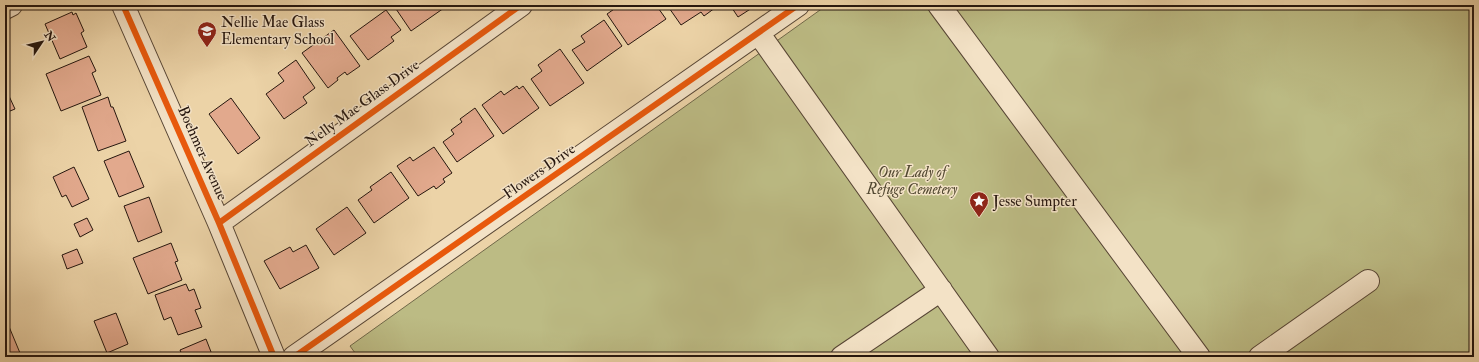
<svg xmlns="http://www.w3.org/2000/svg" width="1479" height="362" viewBox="0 0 1479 362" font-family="'IM FELL Double Pica',serif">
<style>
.green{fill:#bcbb84;stroke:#706849}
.building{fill:#e2a98d;stroke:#25160e}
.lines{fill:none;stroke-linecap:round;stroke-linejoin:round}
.minor-casing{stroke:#574534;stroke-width:24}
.minor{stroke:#f3e2c6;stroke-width:22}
.cycleway-casing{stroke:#f3e2c6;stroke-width:8}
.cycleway{stroke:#e8590c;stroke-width:6}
.labels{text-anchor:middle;stroke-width:3;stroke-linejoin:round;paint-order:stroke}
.poi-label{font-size:15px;fill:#25160e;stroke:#f3e2c6;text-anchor:start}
.street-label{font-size:15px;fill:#25160e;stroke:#f3e2c6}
.park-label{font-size:15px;font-style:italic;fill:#524831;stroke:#f3e2c6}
</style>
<rect width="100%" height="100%" fill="#ecd3a7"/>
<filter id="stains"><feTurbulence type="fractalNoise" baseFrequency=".005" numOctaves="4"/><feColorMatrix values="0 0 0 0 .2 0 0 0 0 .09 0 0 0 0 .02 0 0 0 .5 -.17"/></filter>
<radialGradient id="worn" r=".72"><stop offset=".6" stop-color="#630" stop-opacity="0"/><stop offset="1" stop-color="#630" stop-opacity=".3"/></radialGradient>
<path class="green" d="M827,5h647v352h-1116l-8,-11z"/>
<path class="building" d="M395,5h47l2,3 -33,23 -17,-25z
M620,5h36l10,14 -38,26 -21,-31z
M667,5h52l-15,11 -3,-4 -20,13z
M730,5h20l2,3 -14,9z
M386,10l15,20 -10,7 3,4 -26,19 -18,-24z
M72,12l1,3 3,-2 8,18 -3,2 6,14 -27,12 -15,-35z
M604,20l18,26 -35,25 -15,-21 13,-8 -4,-6z
M334,30l26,36 -13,9 -2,-3 -8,6 1,2 -10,8 -26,-35z
M560,49l24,34 -34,23 -19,-27 11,-8 -4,-6z
M89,56l7,15 -4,2 9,22 -40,16 -15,-37z
M296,60l19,28 -12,9 4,6 -23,16 -18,-25 18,-13 -6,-8z
M517,86l2,3 4,-3 16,22 -36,26 -21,-29 19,-14 3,4z
M9,96l6,13 -10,4v-16z
M108,97l3,10h2l13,34 -28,10 -16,-44z
M231,98l29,40 -22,16 -29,-40z
M475,108l19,28 -37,26 -14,-20 11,-8 -3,-4 11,-8 -2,-3z
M434,147l18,26 -9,6 2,3 -9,7 -2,-3 -16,10 -21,-30 13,-9 3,4z
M129,151l15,36 -25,10 -15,-36z
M74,167l15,32 -17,8 -6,-12 -4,2 -9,-20z
M391,172l18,26 -35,25 -16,-23 14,-10 -2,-3z
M149,197l13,35 -24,10 -14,-36z
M347,207l19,26 -32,22 -18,-26z
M87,218l6,12 -13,7 -6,-13z
M171,243l7,18 -3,1 7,18 -34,14 -15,-36z
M306,245l13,23 -39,21 -16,-28 26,-14 3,5z
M77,249l6,14 -16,6 -5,-14z
M186,284l3,7 5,-2 7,19 -6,2 7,17 -24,8 -7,-18 -7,3 -9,-25z
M116,313l12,31 -21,9 -13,-32z
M5,317l15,36 -9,4h-6z
M206,339l7,18h-30l-3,-7z"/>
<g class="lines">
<g class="minor-casing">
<path id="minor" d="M123,5l96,218 55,134
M939,5l260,352
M5,8l6,-3
M759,34l229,323
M219,223l302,-218
M294,357l504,-352
M842,357l99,-67
M1260,357l108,-76"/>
</g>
<use href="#minor" class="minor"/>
<g class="cycleway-casing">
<path id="cycleway" d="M123,5l96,218 55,134
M219,223l302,-218
M294,357l504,-352"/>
</g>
<use href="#cycleway" class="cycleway"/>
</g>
<defs>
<g id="school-pin" transform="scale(1)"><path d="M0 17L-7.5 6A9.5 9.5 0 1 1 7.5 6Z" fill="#8f2418" stroke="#f3e2c6"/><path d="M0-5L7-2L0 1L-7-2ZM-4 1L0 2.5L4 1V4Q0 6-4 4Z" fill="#fff"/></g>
<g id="sight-pin" transform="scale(1)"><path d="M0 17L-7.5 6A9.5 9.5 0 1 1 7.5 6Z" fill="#8f2418" stroke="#f3e2c6"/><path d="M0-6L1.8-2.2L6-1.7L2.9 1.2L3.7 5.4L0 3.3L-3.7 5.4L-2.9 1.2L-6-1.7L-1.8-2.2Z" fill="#fff"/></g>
</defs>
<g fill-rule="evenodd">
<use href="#school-pin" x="207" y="31"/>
<use href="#sight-pin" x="979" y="201"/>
</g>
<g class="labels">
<g class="poi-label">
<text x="221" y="27">Nellie Mae Glass<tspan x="221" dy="17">Elementary School</tspan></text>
<text x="993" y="206">Jesse Sumpter</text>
</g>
<g class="street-label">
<text transform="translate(362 103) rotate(-36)" y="5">Nelly Mae Glass Drive</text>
<text transform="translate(203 153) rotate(66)" y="5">Boehmer Avenue</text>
<text transform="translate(539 171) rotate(-35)" y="5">Flowers Drive</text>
</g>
<g class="park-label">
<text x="912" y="177">Our Lady of<tspan x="912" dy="17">Refuge Cemetery</tspan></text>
</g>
</g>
<rect width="1479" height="362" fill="none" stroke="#ecd3a7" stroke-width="20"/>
<rect x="6" y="6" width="1467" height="350" fill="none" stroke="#25160e" stroke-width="2"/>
<rect x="10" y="10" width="1459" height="342" fill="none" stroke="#25160e"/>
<g transform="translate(42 42) rotate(55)" stroke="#f3e2c6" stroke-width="3" paint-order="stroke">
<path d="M0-3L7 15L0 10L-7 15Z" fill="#25160e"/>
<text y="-6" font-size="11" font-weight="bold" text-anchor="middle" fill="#25160e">N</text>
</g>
<rect width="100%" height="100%" filter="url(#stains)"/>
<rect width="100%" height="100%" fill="url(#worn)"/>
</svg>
